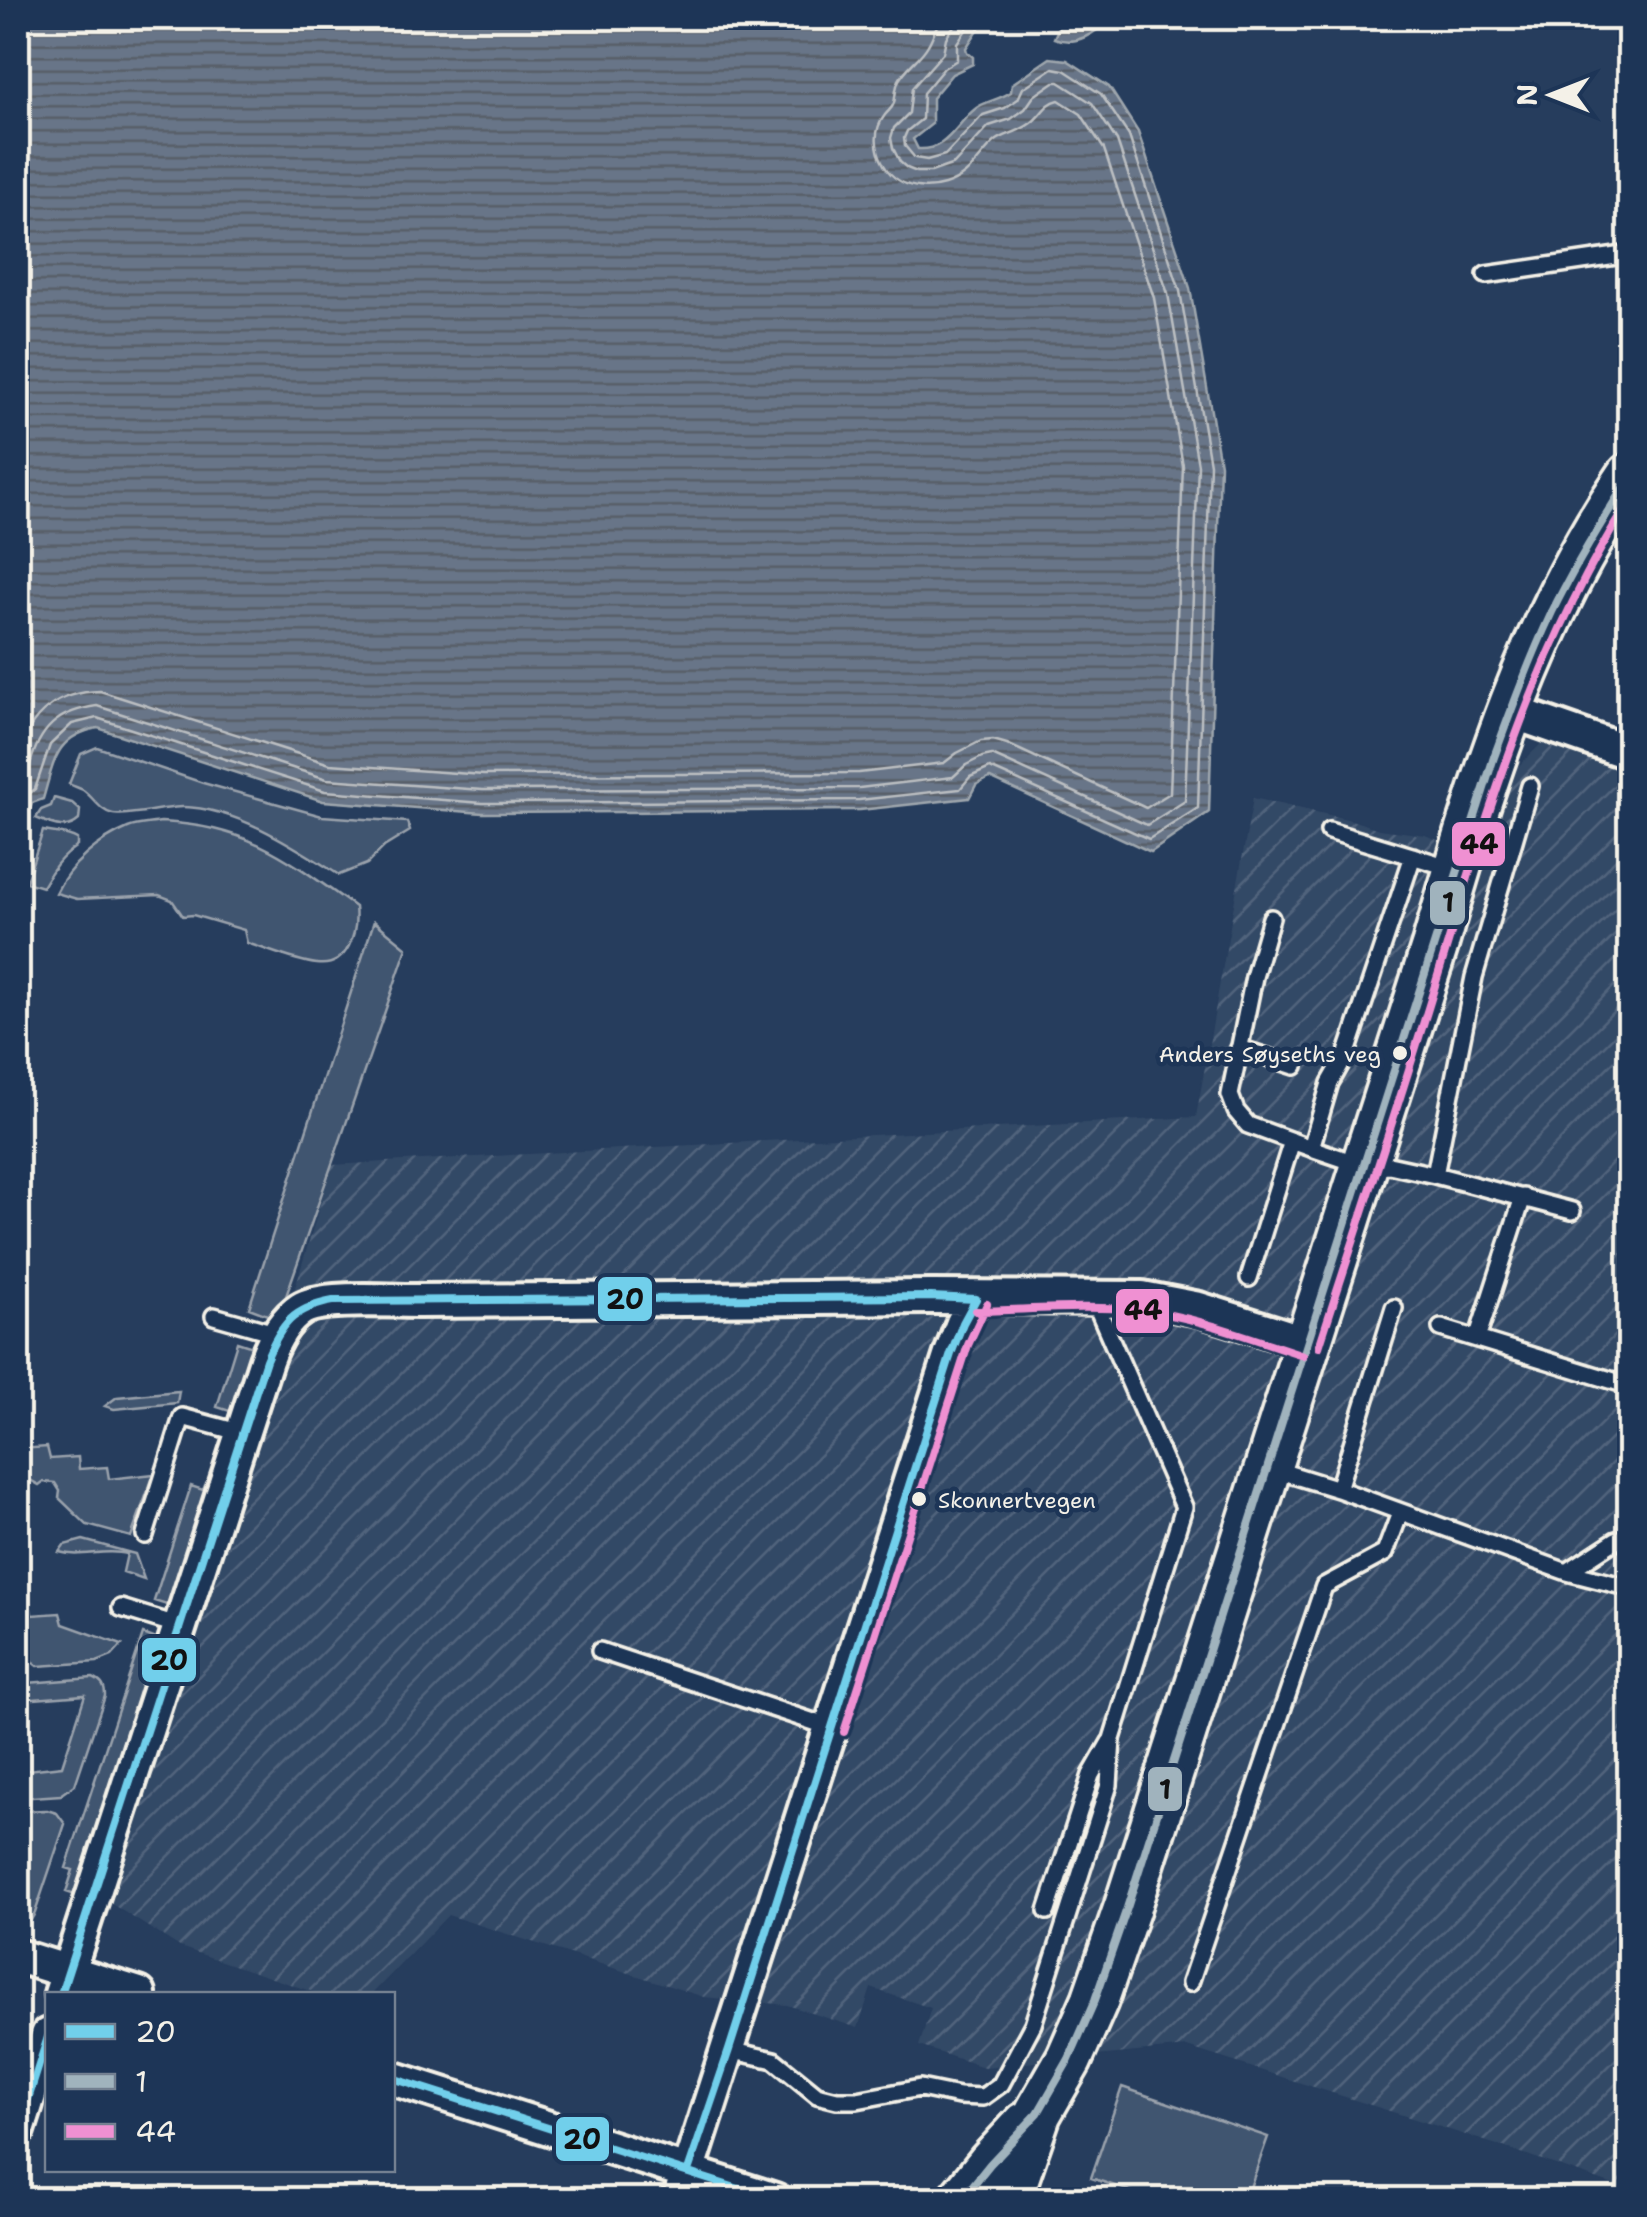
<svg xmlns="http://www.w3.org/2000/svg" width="1647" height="2217" viewBox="0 0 1647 2217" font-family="'Shantell Sans',sans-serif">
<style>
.industrial{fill:url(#industrial-furrows)}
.green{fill:#40546f;stroke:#9aa2ac;stroke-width:2.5}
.water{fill:url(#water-rules);stroke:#9fa7ae;stroke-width:2.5}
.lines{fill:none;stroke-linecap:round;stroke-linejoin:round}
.shore{stroke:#bcbfc2;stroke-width:2.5}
.lane-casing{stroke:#f4f1e8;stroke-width:22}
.street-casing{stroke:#f4f1e8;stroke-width:40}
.secondary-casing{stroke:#f4f1e8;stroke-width:52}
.lane{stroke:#1d3557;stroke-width:15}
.street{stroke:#1d3557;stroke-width:32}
.secondary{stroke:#1d3557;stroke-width:45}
.bus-1-casing{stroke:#1d3557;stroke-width:15}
.bus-2-casing{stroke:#1d3557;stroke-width:15}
.bus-3-casing{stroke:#1d3557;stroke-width:15}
.bus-1{stroke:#71cfeb;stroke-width:8}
.bus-2{stroke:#a0b3bd;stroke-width:8}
.bus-3{stroke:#ef90d2;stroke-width:8}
.bus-dot{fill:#f4f1e8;stroke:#1d3557;stroke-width:4}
.labels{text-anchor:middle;stroke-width:9;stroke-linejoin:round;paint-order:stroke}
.bus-label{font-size:22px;fill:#f4f1e8;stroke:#1d3557;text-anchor:end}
.line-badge{stroke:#1d3557;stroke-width:4}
.pale-badge-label{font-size:28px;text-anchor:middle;font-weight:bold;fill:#111}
</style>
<defs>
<pattern id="industrial-furrows" width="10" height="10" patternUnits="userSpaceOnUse" patternTransform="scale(2.5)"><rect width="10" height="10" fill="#334966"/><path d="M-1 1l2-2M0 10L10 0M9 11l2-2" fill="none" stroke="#51647c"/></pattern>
<pattern id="water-rules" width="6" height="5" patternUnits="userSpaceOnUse" patternTransform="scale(2.5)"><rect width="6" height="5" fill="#677588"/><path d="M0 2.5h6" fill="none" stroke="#585e67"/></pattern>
</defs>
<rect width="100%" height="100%" fill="#263d5d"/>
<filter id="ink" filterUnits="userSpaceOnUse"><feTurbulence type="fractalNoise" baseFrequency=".01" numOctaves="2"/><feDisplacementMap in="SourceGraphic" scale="20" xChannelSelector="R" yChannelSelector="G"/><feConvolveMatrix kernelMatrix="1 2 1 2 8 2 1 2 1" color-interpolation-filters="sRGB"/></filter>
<g filter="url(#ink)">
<path class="industrial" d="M1544,741l85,31 1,1408 -5,9 -115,-40 -323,-102 -203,20 -65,-21 12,-38 -60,-20 -13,40 -71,-23 -83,-8 -256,-82 -76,79h-53l-139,-47 -70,-44 222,-738 864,-48 57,-319 98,22 28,9 46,6 13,5 6,-1z"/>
<path class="green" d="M97,747l106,36 119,33 85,6 3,9 -26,16 -17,17 -28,11c-44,-28 -102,-67 -156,-68 -17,0 -59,10 -70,7 -13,-3 -19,-16 -30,-24 -4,-2 -10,-4 -14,-6l12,-30z
M54,798l18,5 8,7 -1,10c-13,12 -28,4 -43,-2l5,-8 10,-4z
M161,822c87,4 126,36 194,85 3,25 -7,61 -38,57 -23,-3 -48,-14 -70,-21l-3,-13 -51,-15 -10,1 -11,-16 -13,-5 -82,4 -21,-6c13,-28 43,-53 72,-65 10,-4 22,-4 33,-6z
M43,831c10,2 26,2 34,8v7c-17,11 -25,24 -35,41l-16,-5z
M374,921l33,27 -123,354 -14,14 -21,-8z
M237,1342l19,6 -20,65 -19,-6z
M179,1391l-2,12 -63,6 -9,-3 12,-9z
M18,1438l2,11 27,-2 3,12 28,-2 1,12 28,-2 2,12 45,-5 -23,63 -44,-12 -28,-27 1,-7 -5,-8 -12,-1 -4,3 -21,-12z
M206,1483l6,2 -39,122 -19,-6 37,-115 12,4z
M83,1540l52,14 9,25 -21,-7 4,-18c-24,-6 -45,5 -68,-2l5,-7z
M30,1603l2,12 28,-2 3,11 59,21 -10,11 -15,6 -59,4 -20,-16v-46z
M143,1634l19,7 -84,255 -12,-4 7,-22 -7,-2z
M93,1678c9,4 12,8 12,18l-30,89 -14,10 -43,3v-27l44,-5 23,-71 -64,5 -3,-1v-11l9,-5z
M47,1810l10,3 8,11 -30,89 -4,7 -13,3v-112z
M1122,2087l146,50 -22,62h-92l-63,-21z"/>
<path class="water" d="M18,18h972l-7,4 -17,26 1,4 6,5v7l-21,10 -20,24v26l-19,15 5,10c29,2 37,-24 57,-40 9,-8 24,-9 36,-17l1,-8 38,-26 17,2 42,27 29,45 52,156 30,176 -11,348 -58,40 -161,-74 -14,7 -7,13 -109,12 -377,3 -160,-12 -225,-73c-43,8 -44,34 -55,71l-11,4 -14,44z
M1057,18h54c-16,15 -34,29 -57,20l4,-9z"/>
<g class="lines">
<path class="shore" d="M18,755c12,-41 40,-63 82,-64l230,73 154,11 375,-2 85,-10 13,-10 24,-12 12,-1 14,4 139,64 24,-15 13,-327 -29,-168 -50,-149 -23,-35 -22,-14c-14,3 -17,15 -28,23 -12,9 -25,11 -34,17 -12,9 -20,24 -32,34 -24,20 -65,19 -81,-9 -9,-16 -11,-35 1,-50 4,-5 7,-6 9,-12 2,-8 1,-15 5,-23 7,-13 22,-22 29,-35 5,-8 8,-19 13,-27
M18,786c9,-7 10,-16 14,-28 11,-34 30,-47 65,-52l230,73 156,11 376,-2 94,-11 13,-12 16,-8 10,-2 155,70 38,-24 13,-336 -30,-171 -51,-153 -25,-38 -33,-21h-5l-20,14 -9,13 -14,10 -22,7 -35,38 -23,8h-14l-10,-4 -7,-6 -7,-14 -2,-10 3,-10 15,-15 3,-25 31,-35 3,-15 13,-20
M18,815l6,-17 11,-9 15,-44 22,-21 25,-6 228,73 158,12 376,-3 101,-11 10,-12 20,-9 159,71 49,-31 12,-344 -30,-173 -51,-155 -28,-42 -37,-24 -11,-2 -30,20 -5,11 -13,9 -22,7 -38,40 -18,5 -12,-2 -10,-12 -1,-8 3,-7 15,-12 1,-26 21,-25 13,-8v-17l17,-25"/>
<g class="lane-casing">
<path id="lane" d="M1486,275l144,-21
M1329,831l126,38
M1413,856l-66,197 -17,30 -19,65 53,18 25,-1 46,10 137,36
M1271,918l-17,59 -24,118 6,16 12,14 63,23
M1239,1048l56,18
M1435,1175l39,-198 56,-191
M1249,1278l43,-137
M214,1316l64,18
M1441,1328l189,58
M1477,1339l46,-142
M1273,1469l65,20 229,83 63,16
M1338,1489l56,-181
M145,1535l37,-118 60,16
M1567,1572l49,-32 14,-4
M121,1608l59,18
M600,1651l232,77
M1047,1911l44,-136 19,-33
M1190,1983l134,-397 61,-33 15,-40
M729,2050l45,10 43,35 20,5h20l63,-12 39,8 24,1 18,-13 32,-60 76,-239 3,-46 72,-232 -91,-209"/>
</g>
<g class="street-casing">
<path id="street" d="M1510,711l120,42
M18,1956l121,38
M61,1994l205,-634c7,-19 17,-39 35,-51 19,-13 90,-8 116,-8l514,-4 211,1 57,11 108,34
M392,2078l383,122
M18,2130l30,-95
M679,2200l272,-846 12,-31 13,-24"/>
</g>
<g class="secondary-casing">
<path id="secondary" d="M961,2200l29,-36 36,-39
M1008,2200l30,-87 31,-54 26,-59 32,-92 308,-963c47,-163 97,-327 195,-469"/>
</g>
<use href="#lane" class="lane"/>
<use href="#street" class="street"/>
<use href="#secondary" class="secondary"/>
<g class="bus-1-casing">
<path id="bus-1" d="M61,1994l205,-634c15,-36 27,-52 67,-59l598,-4 45,2
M392,2078l381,122
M18,2130l30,-93
M688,2171l41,-121 222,-696 12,-31 13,-24"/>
</g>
<g class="bus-2-casing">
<path id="bus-2" d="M961,2200l29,-36 48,-51 31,-54 26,-59 32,-92 367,-1151c18,-49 36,-98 58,-145 23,-47 50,-91 78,-135"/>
</g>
<g class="bus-3-casing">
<path id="bus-3" d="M976,1311c54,-1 109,-6 163,-1 56,6 111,28 164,45
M1319,1347c38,-118 78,-236 114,-355 52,-170 100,-341 197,-492
M844,1732l124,-387 19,-41"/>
</g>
<use href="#bus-1" class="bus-1"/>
<use href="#bus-2" class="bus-2"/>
<use href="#bus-3" class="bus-3"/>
</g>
</g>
<g class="bus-dot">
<circle cx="1400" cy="1053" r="9"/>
<circle cx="919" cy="1499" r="9"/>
</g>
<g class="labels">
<g class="bus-label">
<text x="1381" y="1062">Anders Søyseths veg</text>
<text x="938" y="1508" text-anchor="start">Skonnertvegen</text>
</g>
</g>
<g class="line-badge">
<rect x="1450" y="820" width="57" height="48" rx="10" fill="#ef90d2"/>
<rect x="1428" y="879" width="39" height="48" rx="10" fill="#a0b3bd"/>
<rect x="596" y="1275" width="58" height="48" rx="10" fill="#71cfeb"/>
<rect x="1114" y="1287" width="57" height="48" rx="10" fill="#ef90d2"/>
<rect x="140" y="1636" width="58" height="48" rx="10" fill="#71cfeb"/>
<rect x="1146" y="1765" width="38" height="48" rx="10" fill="#a0b3bd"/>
<rect x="554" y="2115" width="57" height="48" rx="10" fill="#71cfeb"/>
</g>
<g class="pale-badge-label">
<text x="1479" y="854">44</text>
<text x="1448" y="912">1</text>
<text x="625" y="1309">20</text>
<text x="1143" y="1320">44</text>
<text x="169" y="1670">20</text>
<text x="1165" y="1799">1</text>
<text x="582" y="2149">20</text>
</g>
<rect width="1647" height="2217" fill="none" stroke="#1d3557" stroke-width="60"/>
<rect x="30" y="30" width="1587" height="2157" fill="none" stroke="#f4f1e8" stroke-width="4" filter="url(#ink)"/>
<rect x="45" y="1992" width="350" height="180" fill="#1d3557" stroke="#738091" stroke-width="2.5"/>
<rect x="65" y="2024" width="50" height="15" fill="#71cfeb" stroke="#738091" stroke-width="2.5"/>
<text x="135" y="2042" font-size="30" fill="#f4f1e8">20</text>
<rect x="65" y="2074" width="50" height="15" fill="#a0b3bd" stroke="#738091" stroke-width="2.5"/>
<text x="135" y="2092" font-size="30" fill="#f4f1e8">1</text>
<rect x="65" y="2124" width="50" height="15" fill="#ef90d2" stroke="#738091" stroke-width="2.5"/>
<text x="135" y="2142" font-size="30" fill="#f4f1e8">44</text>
<g transform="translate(1552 95) rotate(270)" stroke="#1d3557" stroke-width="8" paint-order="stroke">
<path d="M0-8L18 38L0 25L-18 38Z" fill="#f4f1e8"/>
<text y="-15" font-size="28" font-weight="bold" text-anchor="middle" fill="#f4f1e8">N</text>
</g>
</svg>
